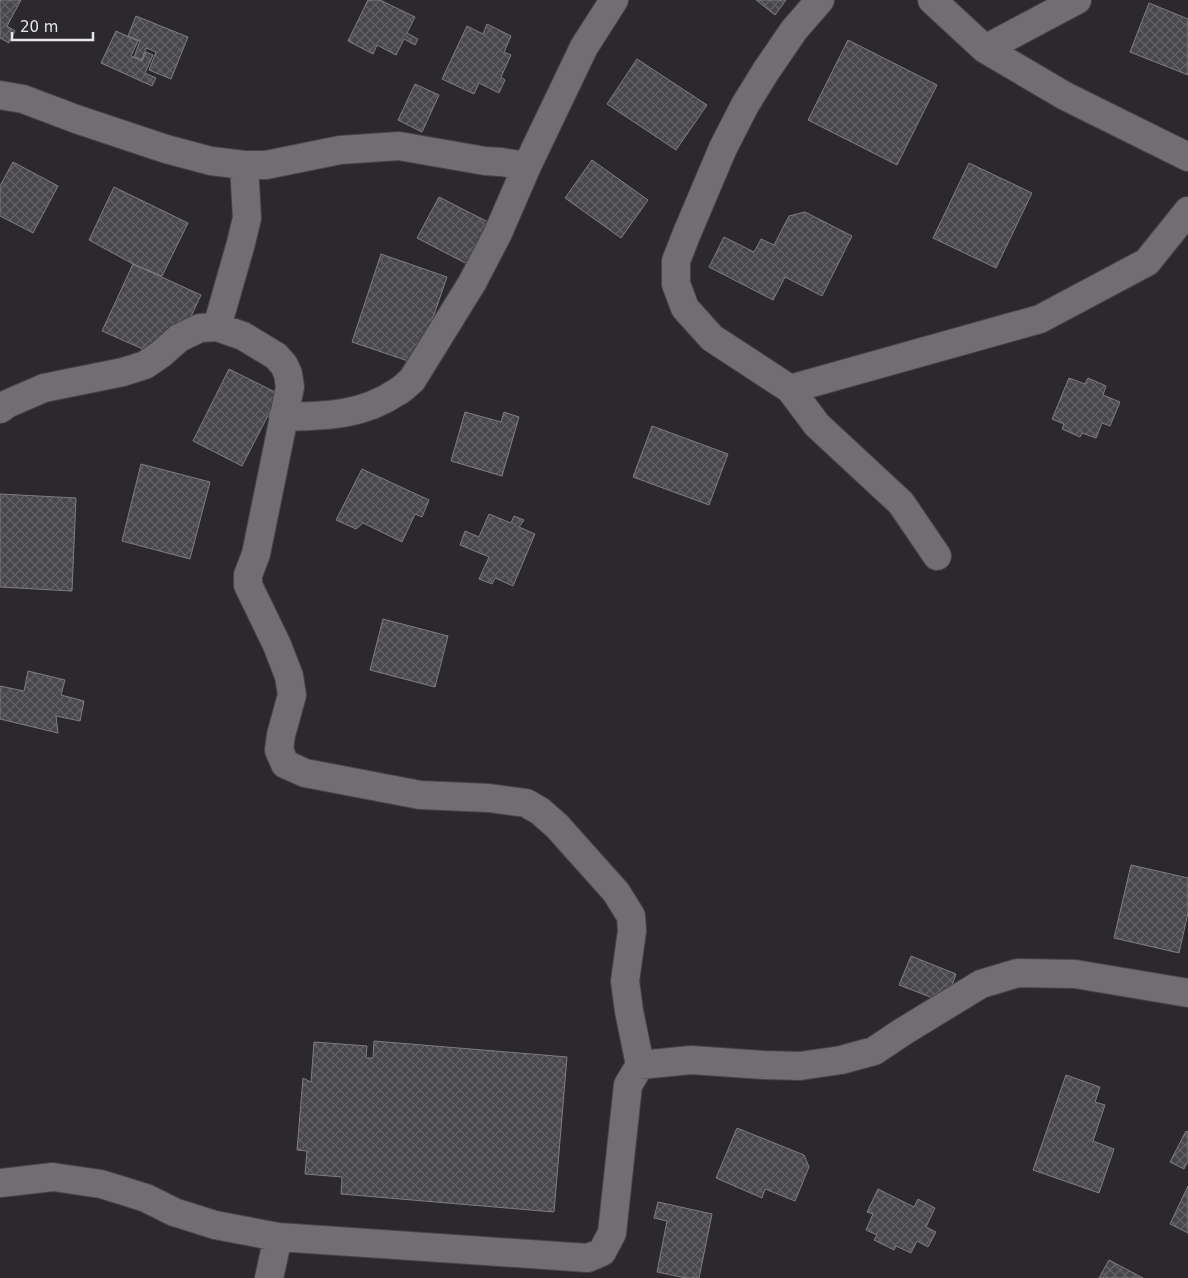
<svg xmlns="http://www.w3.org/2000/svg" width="1188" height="1278" viewBox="0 0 1188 1278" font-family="'DejaVu Sans',sans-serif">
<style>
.building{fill:url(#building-cross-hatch);stroke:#7f7d82}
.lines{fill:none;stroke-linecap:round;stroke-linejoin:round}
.minor-casing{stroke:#464448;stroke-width:30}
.minor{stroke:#716e73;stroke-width:28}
</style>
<defs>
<pattern id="building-cross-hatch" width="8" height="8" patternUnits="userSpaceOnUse" patternTransform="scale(1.25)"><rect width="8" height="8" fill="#49474b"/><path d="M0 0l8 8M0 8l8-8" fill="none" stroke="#636265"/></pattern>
</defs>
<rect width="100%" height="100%" fill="#2b292c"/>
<path class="building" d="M0,0h21l-14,26 8,5 -6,12 -9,-5z
M368,0h12l35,17 -8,16 11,6 -3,6 -11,-6 -8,16 -19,-10 -4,9 -25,-13z
M756,0h30l-11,15z
M1149,3l39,16v56l-58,-23z
M136,16l52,21 -17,42 -22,-9 7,-18 -10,-4 -4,12 -8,-3 6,-16 -12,-5z
M487,24l24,12 -7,16 7,3 -10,22 4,3 -6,13 -20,-10 -5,11 -32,-15 25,-53 16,8z
M116,31l22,10 -7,15 11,5 4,-9 7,3 -8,18 11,5 -4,8 -51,-23z
M848,40l89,45 -40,80 -89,-45z
M637,59l70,46 -31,45 -69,-46z
M415,84l24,11 -17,37 -24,-12z
M592,160l56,40 -27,38 -56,-40z
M13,162l45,24 -25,47 -33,-17v-30z
M969,163l63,30 -36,75 -63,-30z
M114,187l74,36 -26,53 -29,-12 -44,-24z
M439,197l55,28 -21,42 -56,-29z
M805,212l47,24 -30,60 -37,-19 -12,23 -64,-33 15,-30 30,15 7,-13 13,6 15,-29z
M381,254l66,23 -30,87 -65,-22z
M133,264l68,31 -31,66 -68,-30z
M229,369l50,25 -37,72 -49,-25z
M1069,378l16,6 3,-6 18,8 -3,9 17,7 -10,24 -8,-3 -6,15 -14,-5 -2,4 -18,-8 2,-5 -12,-5z
M465,412l36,10 3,-10 15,5 -17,59 -51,-15z
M652,426l76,28 -19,51 -76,-28z
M141,464l69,18 -20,77 -68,-18z
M362,469l67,31 -7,17 -7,-3 -13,28 -39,-19 -7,6 -20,-9z
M0,494l76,4 -4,93 -72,-4z
M489,514l22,9 3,-7 10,4 -5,7 16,7 -22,52 -18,-8 -3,6 -13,-5 10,-22 -29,-12 5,-14 14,6z
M383,619l65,17 -13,51 -65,-17z
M28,671l37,9 -4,15 23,6 -4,20 -24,-5 2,17 -58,-14v-33l24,5z
M1131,865l57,13v35l-9,40 -65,-15z
M911,956l45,18 -10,29 -47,-18z
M374,1041l193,16 -13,155 -213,-18 1,-17 -37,-3 2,-23 -10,-1 6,-72 8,4 3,-40 53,4 -1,12h7z
M1066,1075l34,12 -5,15 10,3 -12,36 21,8 -15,44 -66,-23z
M737,1128l67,27 5,12 -14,34 -30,-12 -3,9 -46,-20z
M1186,1131l2,1v29l-4,8 -14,-7z
M1188,1186v47l-18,-9z
M878,1189l36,18 4,-8 17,9 -9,19 10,5 -8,15 -11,-6 -6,12 -15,-7 -2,4 -20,-10 3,-5 -11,-5 7,-16 -6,-2z
M658,1202l54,12 -13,64h-13l-29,-6 10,-51 -13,-3z
M1109,1260l34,18h-44z"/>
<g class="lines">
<g class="minor-casing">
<path id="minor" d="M820,0l-26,30 -28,41 -21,34 -22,43 -36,85 -11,28v23l9,24 27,30 78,51 27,36 84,78 36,53
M932,0l53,49 80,47 123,61
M985,49l92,-49
M0,95l23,4 53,20 90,30 45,12 33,4h22l74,-15 59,-4 86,15 16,1 26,4
M217,327l24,-84 6,-25 -3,-53
M790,389l250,-70 107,-57 41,-51
M0,409l7,-5 37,-16 79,-16 22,-7 16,-11 18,-16 21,-10 17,-1 26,9 33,20 8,9 4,9 2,13 -34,167 -8,21v10l29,60 12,31 3,19 -11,40 -2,15 6,14 20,9 115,22 69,3 37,5 14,8 17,15 59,66 15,24 1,15 -7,50 4,30 11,54 -12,20 -16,148 -10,19 -14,6 -310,-21 -63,-12 -41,-13 -28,-14 -45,-14 -48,-7 -53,6
M283,417c41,-1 79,-1 114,-25 6,-3 10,-8 15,-12l60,-97 26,-50 29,-67 57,-119 30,-47
M640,1065l51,-5 73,5 36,1 41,-6 33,-9 30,-20 77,-47 37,-11 57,1 113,19
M269,1278l9,-41"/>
</g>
<use href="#minor" class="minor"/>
</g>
<path d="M12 32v8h81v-8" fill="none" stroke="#e7e6e8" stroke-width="2.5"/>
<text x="20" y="32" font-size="15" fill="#e7e6e8" stroke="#2b292c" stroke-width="4" paint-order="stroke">20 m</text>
</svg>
